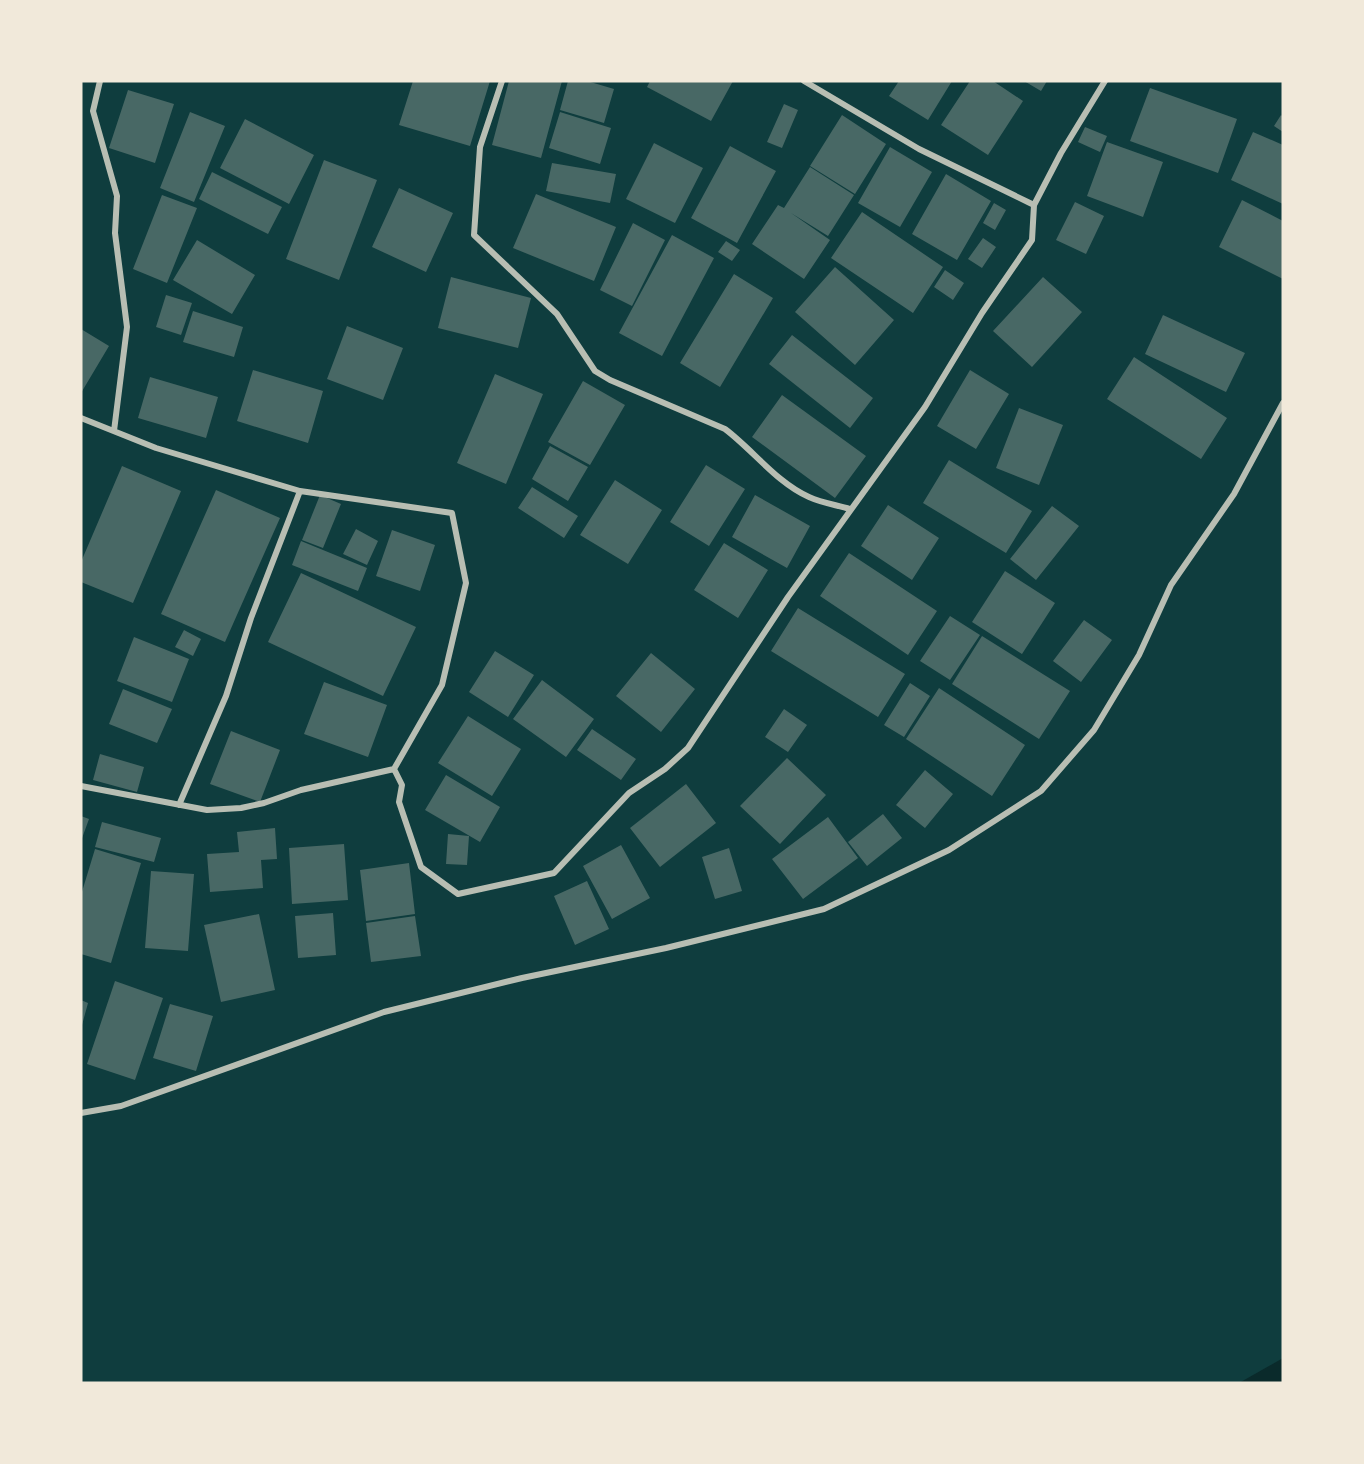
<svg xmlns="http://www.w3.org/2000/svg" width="1364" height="1464" viewBox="0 0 1364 1464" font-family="Commissioner,sans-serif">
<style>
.water{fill:#0a2a2b}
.building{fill:#486865}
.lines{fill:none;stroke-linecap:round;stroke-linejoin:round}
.minor{stroke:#b8beb3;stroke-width:6}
</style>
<rect width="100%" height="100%" fill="#0f3d3e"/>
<path class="water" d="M1283,1358v25h-44z"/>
<path class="building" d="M413,81h77l-20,65 -71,-21z
M509,81h53l-21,77 -49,-13z
M568,81h19l27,8 -10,34 -44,-13z
M650,81h83l-22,40 -64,-34z
M899,81h53l-24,39 -39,-24z
M970,81h23l30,20 -35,54 -47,-30z
M1024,81h23l-6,10z
M1150,88l87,31 -19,54 -88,-32z
M128,90l46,14 -19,59 -46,-15z
M784,104l14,6 -16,38 -15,-6z
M190,112l35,14 -31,76 -34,-14z
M560,112l51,16 -11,36 -51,-16z
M842,115l44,29 -31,50 -45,-28z
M1281,115l2,2v15l-9,-6z
M245,119l69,36 -25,49 -69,-36z
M1085,127l22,9 -7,16 -22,-10z
M1253,132l30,13v59l-52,-24z
M1107,142l56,20 -20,55 -56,-21z
M654,143l49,25 -28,55 -49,-24z
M730,146l46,25 -39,72 -46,-25z
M890,147l42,25 -32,55 -42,-24z
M324,160l53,20 -38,100 -53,-21z
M552,163l64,11 -6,29 -64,-12z
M810,167l44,28 -26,41 -37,-23 39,27 -26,39 -52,-35 26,-39 6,3z
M212,172l70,35 -14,27 -69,-35z
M946,174l45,27 -34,59 -45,-26z
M399,188l54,25 -27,59 -54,-25z
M536,194l80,33 -22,54 -81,-33z
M162,195l35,13 -30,75 -34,-14z
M1242,200l41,21v58l-64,-32z
M1075,202l29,14 -18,38 -30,-14z
M994,203l12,7 -11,20 -12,-7z
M862,212l81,55 -30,46 -82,-55z
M633,223l32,17 -33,66 -32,-16z
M672,235l42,23 -52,98 -43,-23z
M983,238l13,9 -14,21 -14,-9z
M197,240l58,35 -23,39 -59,-34z
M726,241l14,9 -8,11 -14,-9z
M835,267l59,53 -39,45 -60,-53z
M945,270l19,13 -11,17 -19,-13z
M734,274l39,24 -53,89 -40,-24z
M451,277l80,21 -13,50 -80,-20z
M1043,277l39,35 -50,55 -39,-36z
M166,295l26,8 -11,32 -25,-8z
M193,311l50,16 -9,30 -51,-15z
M1163,315l82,38 -19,39 -81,-38z
M347,326l56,22 -20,52 -56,-21z
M81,329l28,17 -28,47z
M792,335l81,63 -23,30 -81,-64z
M1134,357l93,61 -26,41 -94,-60z
M253,370l70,21 -15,52 -71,-22z
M970,370l39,24 -33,55 -39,-23z
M495,374l48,20 -37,90 -49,-21z
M150,377l68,20 -12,41 -68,-20z
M583,381l42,24 -35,60 -42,-23z
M782,395l84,61 -31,42 -83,-61z
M1019,408l44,17 -24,60 -43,-17z
M550,446l38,21 -20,34 -36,-22z
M949,460l83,51 -26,42 -83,-50z
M706,465l39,24 -36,57 -39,-24z
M122,466l59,25 -48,112 -52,-21v-20z
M615,480l47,30 -34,54 -48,-29z
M532,487l46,29 -14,22 -46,-30z
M216,490l64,28 -55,124 -64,-28z
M320,495l21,9 -18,44 -21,-8z
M755,495l55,31 -23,42 -55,-31z
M888,505l51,33 -27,42 -51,-34z
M1052,506l27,20 -43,54 -26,-21z
M356,529l22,12 -11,24 -24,-11z
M392,530l43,15 -15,46 -44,-15z
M301,541l66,27 -9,23 -66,-26z
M724,543l44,27 -30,48 -44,-28z
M849,553l88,58 -29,44 -88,-59z
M1005,571l50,32 -33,51 -50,-32z
M301,573l115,54 -33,69 -115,-54z
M798,608l107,66 -27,43 -107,-66z
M950,616l30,19 -30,45 -30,-19z
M1084,620l28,20 -31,42 -28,-21z
M184,630l17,9 -8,17 -18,-9z
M982,636l88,55 -31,48 -87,-55z
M134,637l55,22 -17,43 -55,-21z
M495,651l39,24 -26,42 -39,-25z
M651,653l44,36 -34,43 -45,-36z
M542,680l52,39 -28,38 -53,-38z
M324,682l63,23 -19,52 -64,-23z
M910,683l20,13 -26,41 -20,-12z
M939,688l86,57 -33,51 -86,-57z
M123,689l49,20 -15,34 -48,-19z
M784,709l23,16 -19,27 -23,-15z
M468,716l53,33 -29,47 -54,-33z
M592,729l44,30 -15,21 -44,-30z
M231,731l49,19 -20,52 -50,-18z
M100,754l44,13 -7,25 -44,-12z
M787,758l39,37 -46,49 -40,-38z
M925,770l28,24 -28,34 -29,-23z
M446,775l54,32 -20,35 -55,-32z
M686,784l30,39 -56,44 -30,-39z
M883,814l19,24 -35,28 -19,-24z
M81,816l8,3 -8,22z
M828,817l30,41 -55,41 -31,-40z
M102,822l59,16 -7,24 -59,-15z
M275,828l2,31 -16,1 2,28 -53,4 -3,-38 32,-2 -2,-20z
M448,834l21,2 -2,29 -21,-1z
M344,844l4,56 -56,4 -3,-56z
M621,845l29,53 -38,21 -29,-53z
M729,848l13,43 -27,8 -13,-42z
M95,849l46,14 -30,100 -30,-9v-59z
M409,863l6,51 -49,7 -6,-51z
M151,871l43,3 -6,77 -43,-3z
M587,881l22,48 -34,16 -21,-49z
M333,913l3,42 -38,3 -3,-42z
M259,914l16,76 -54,12 -17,-77z
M415,916l6,40 -50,6 -5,-39z
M115,981l48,17 -28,82 -48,-16z
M81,1000l7,3 -6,22h-1z
M170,1004l43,12 -17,55 -43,-13z"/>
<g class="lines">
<path class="minor" d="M100,81l-7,30 24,85 -2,37 12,94 -13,104
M502,81l-22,66 -6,88 83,79 38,57 15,9 115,49c28,21 52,54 84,68 13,6 28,8 41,12
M1034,205l27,-52 44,-72
M81,418l75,30 144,43 152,22 14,70 -24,102 -48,84
M81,786l126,24 34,-2 23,-5 37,-13 93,-21 8,16 -3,17 22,65 37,27 96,-21 75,-80 36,-24 23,-21 100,-151 137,-190 57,-94 50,-73 2,-35 -115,-56 -115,-68
M179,805l47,-109 25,-78 49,-127
M81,1113l40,-7 263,-94 138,-34 144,-30 158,-39 125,-59 92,-59 53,-61 45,-75 32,-70 63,-91 49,-91"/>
</g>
<rect width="1364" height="1464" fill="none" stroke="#f1e9da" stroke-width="165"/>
</svg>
